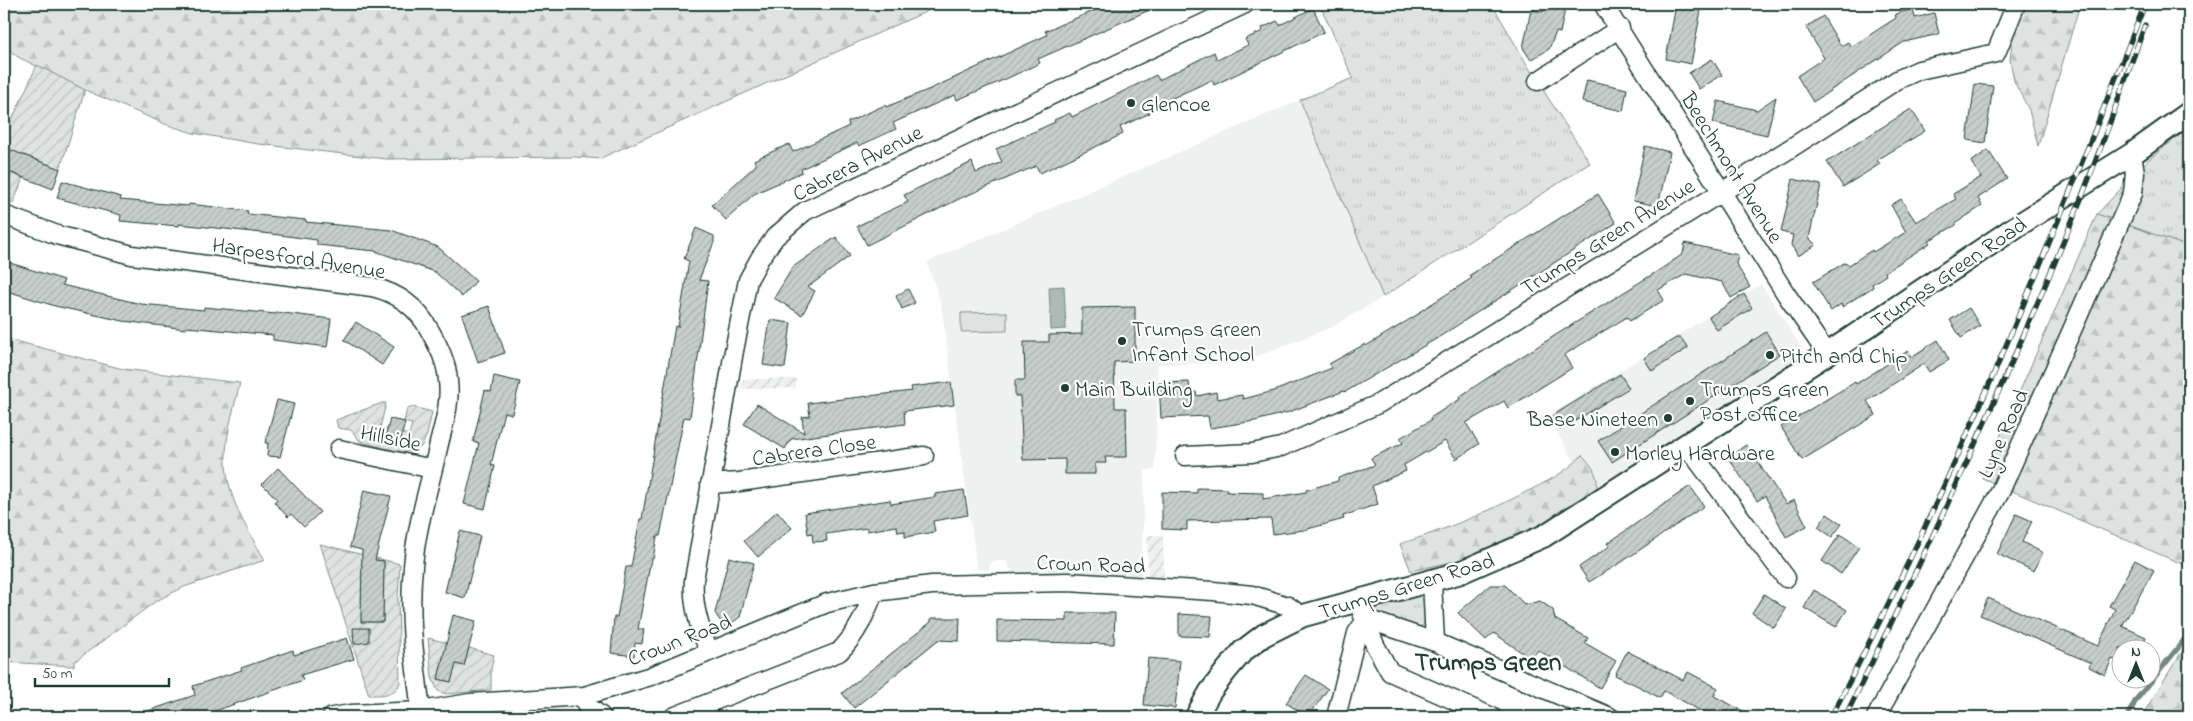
<svg xmlns="http://www.w3.org/2000/svg" width="2193" height="721" viewBox="0 0 2193 721" font-family="'Indie Flower',sans-serif">
<style>
.built{fill:#eef1f0}
.industrial{fill:url(#industrial-furrows)}
.grass{fill:url(#grass-tufts);stroke:#7e908b}
.forest{fill:url(#forest-firs);stroke:#7e908b}
.garden{fill:url(#garden-furrows);stroke:#7e908b;fill-rule:evenodd}
.pitch{fill:#dee3e2;stroke:#7e908b}
.water{fill:#afbab7;stroke:#758883}
.lines{fill:none;stroke-linecap:round;stroke-linejoin:round}
.stream{stroke:#758883;stroke-width:5.5}
.building{fill:url(#building-hatch);stroke:#1f3d34}
.minor-casing{stroke:#1f3d34;stroke-width:21}
.tertiary-casing{stroke:#1f3d34;stroke-width:25}
.minor{stroke:#fff;stroke-width:18}
.tertiary{stroke:#fff;stroke-width:21}
.rail-casing{stroke:#1f3d34;stroke-width:5.5}
.rail{stroke:#fff;stroke-width:4;stroke-dasharray:11;stroke-linecap:butt}
.poi-dot{fill:#1f3d34;stroke:#fff;stroke-width:2}
.labels{text-anchor:middle;stroke-width:4.5;stroke-linejoin:round;paint-order:stroke}
.poi-label{font-size:22px;fill:#1f3d34;stroke:#fff;text-anchor:start}
.street-label{font-size:22px;fill:#1f3d34;stroke:#fff}
.quarter-label{font-size:25px;font-weight:bold;fill:#1f3d34;stroke:#fff}
</style>
<defs>
<pattern id="industrial-furrows" width="10" height="10" patternUnits="userSpaceOnUse" patternTransform="scale(1.25)"><rect width="10" height="10" fill="#eef1f0"/><path d="M-1 1l2-2M0 10L10 0M9 11l2-2" fill="none" stroke="#ccd0ce"/></pattern>
<pattern id="grass-tufts" width="24" height="20" patternUnits="userSpaceOnUse" patternTransform="scale(1.25)"><rect width="24" height="20" fill="#dee3e2"/><path d="M3 7l-1-3M5 7V3M7 7l1-3M15 17l-1-3M17 17v-4M19 17l1-3" fill="none" stroke="#bec4c2"/></pattern>
<pattern id="forest-firs" width="22" height="20" patternUnits="userSpaceOnUse" patternTransform="scale(1.25)"><rect width="22" height="20" fill="#dee3e2"/><path d="M5 1l3.5 6h-7zM16 11l3.5 6h-7z" fill="#bec4c2"/></pattern>
<pattern id="garden-furrows" width="10" height="10" patternUnits="userSpaceOnUse" patternTransform="scale(1.25)"><rect width="10" height="10" fill="#dee3e2"/><path d="M-1 1l2-2M0 10L10 0M9 11l2-2" fill="none" stroke="#bec4c2"/></pattern>
<pattern id="building-hatch" width="6" height="6" patternUnits="userSpaceOnUse" patternTransform="scale(1.25)"><rect width="6" height="6" fill="#c7cfcc"/><path d="M-1 1l2-2M0 6l6-6M5 7l2-2" fill="none" stroke="#aab3b0"/></pattern>
</defs>
<rect width="100%" height="100%" fill="#fff"/>
<filter id="ink" filterUnits="userSpaceOnUse"><feTurbulence type="fractalNoise" baseFrequency=".02" numOctaves="2"/><feDisplacementMap in="SourceGraphic" scale="10" xChannelSelector="R" yChannelSelector="G"/><feConvolveMatrix kernelMatrix="1 2 1 2 8 2 1 2 1" color-interpolation-filters="sRGB"/></filter>
<g filter="url(#ink)">
<path class="built" d="M1300,100l83,197 -51,30 -69,27 -29,9 -76,1 -3,106h-10l-4,107 -129,-5 -6,-11h-14l-4,9 -11,-1 -36,-266 -14,-41z
M1761,284l44,69 -171,111 -43,25 -44,-73z"/>
<path class="industrial" d="M743,379h53v9l-55,1z
M1147,535h16l1,43h-16z"/>
<path class="grass" d="M1329,4h163l37,64 61,95 -207,134 -83,-197 53,-22 -32,-71z
M2189,128v119l-92,-33 52,-55z
M1424,594l1,29 -6,6 -46,-12 -3,-6 1,-3z"/>
<path class="forest" d="M4,4h939l-340,153 -1,2 -28,-2 -188,2 -128,-15 -65,-11 -28,-9 -80,-34 -67,-33 -14,-11z
M2026,4h54l-42,142 -9,-36 -15,-29 -4,-22 4,-29z
M2097,214l92,33v320l-207,-89z
M4,338l119,31 117,14c-5,22 -13,46 -14,69 -2,41 19,74 39,108l-81,27 -28,14 -82,61v4l-70,-4z
M1582,455c13,13 20,27 11,43l-114,58 -68,15 -11,-27c44,-14 84,-30 124,-51 20,-10 44,-21 58,-38z
M2189,640v77h-48z"/>
<path class="garden" d="M37,65l48,25 -25,79 -52,-20 -4,10v-22z
M4,170l19,8 -10,26 -9,-5z
M382,403h4l-6,25 29,7 3,-11 -8,-2 3,-13 6,-2 19,5 -5,23 -6,12 -17,6 -39,-10 -5,-2 -9,-11 -13,-2 -2,-8z
M320,544l80,20 -2,33 2,85c-4,14 -18,13 -31,13zM362,560l22,1 -1,61h-22z
M428,638l24,6 -7,5 -7,30 13,3 5,-18 8,2 5,-18 25,7 -3,14v21l-45,4 -8,-3 -6,-13z"/>
<path class="pitch" d="M1007,312v19l-46,1v-19z"/>
<path class="water" d="M1064,286l2,43 -15,1 -2,-43z"/>
<g class="lines">
<path class="stream" d="M2127,717l9,-17 53,-66"/>
</g>
<path class="building" d="M1110,4h53l-125,55 2,4 -32,15 -51,22 -2,-5 -62,28 3,6 -37,17 -2,-3 -56,26 1,3 -48,22 -28,26 -14,-15 44,-40 -2,-5 35,-16 4,8 56,-26 -1,-4 37,-17 1,2 44,-18 117,-54 -2,-4z
M1545,4h21l-6,29 -4,-1 -7,17 -18,11 -8,-12 8,-38 12,2z
M1676,5l25,5 -10,54 -25,-5z
M1313,8l11,24 -110,53 -2,-5 -64,29 2,4 -30,14 3,7 -83,39 -4,-7 -75,32 -94,47 -10,-19 51,-24 -4,-7 68,-33 4,11 26,-11 -6,-13 59,-27 -1,-2 16,-7 2,4 84,-42 3,5 55,-28 3,8 31,-15 -3,-6 18,-8 -1,-3 15,-7 3,4z
M1913,9l2,9 19,-5 5,21 -35,8 -91,60 -16,-26 27,-18 -18,-31 17,-11 18,30 7,-4 3,5 45,-29 -1,-4z
M1712,59l10,16 -23,14 -10,-16z
M1587,80l40,9 -4,22 -41,-9z
M1975,84l18,2 -8,57 -18,-3z
M1776,97l-9,38 -54,-12 5,-22 39,9z
M1911,109l14,22 -48,29 3,4 -37,23 -16,-25z
M1645,146l25,6 -12,54 -25,-5z
M8,149l52,20 -7,20 -49,-19v-11z
M1988,150l19,29 -29,19 4,8 -26,17v2l-28,16 2,2 -45,29 1,3 -14,9 1,3 -31,20 -1,-3 -10,7 -18,-29 31,-19 5,2 23,-15 1,2 33,-20 -15,-27 10,-6 15,23 40,-23 -3,-5 28,-17 -10,-15z
M1793,179l28,6 -12,53 7,7 -18,11 -7,-11 2,-10 -12,-3z
M62,181l59,16 -1,3 68,6 1,-2 59,7 -1,3 59,6v2l85,8 47,17 38,34 -14,16 -27,-25 -60,-21 -58,-6v-5l-37,-5 -101,-11v2l-59,-5 1,-6 -64,-17z
M1598,194l18,29 -180,116 -91,53 -1,-1 -55,21 -34,9 -45,7 -2,-12 -47,2 -2,-35 30,-1 1,10h6l1,4 19,-4 1,7 25,-4 1,4 31,-8 58,-23 -3,-4 36,-20 1,2 54,-33 -1,-1 53,-34 -2,-3z
M696,228l18,8v6l-15,38 9,1 -18,137 -6,-1 -24,119h-3l-4,23h-2l-13,70h6l-2,15 -7,-1 -1,13 -23,-3 3,-36h3l9,-50h5l9,-48h2l33,-193 3,1 11,-66 -5,-2z
M836,237l14,19 -42,31 7,4 -13,24 -28,-17 19,-31z
M1685,243l53,12 -2,9 14,23 -19,11 -9,-16 -36,-8 -28,16 6,10 -34,21 -3,-4 -63,38 8,13 -64,40 -4,-7 -38,22 13,21 -23,15 -11,-18 -41,24 2,6 -34,15 6,18 -35,12 1,3 -40,11 -31,4 -2,-15 -84,2v9l-25,-1v-37l35,1v-5l30,1v3l36,1v6l43,-7v-2l32,-9v-3l37,-13 -4,-7 32,-15 -3,-5 31,-18 -1,-2 30,-19 -1,-2 30,-20 172,-108 22,-15z
M4,261l60,19 -2,5 79,19 63,6v-3l72,7v-2l55,7 -4,28 -54,-7v-5l-87,-8v2l-63,-8 -68,-15 -51,-16z
M908,289l7,14 -13,6 -6,-13z
M1744,294l8,14 -35,22 -8,-13z
M489,306l16,47 -27,9 -16,-47z
M1135,307v54l-21,1 1,46h11l1,49h-22l1,6h-11v11h-30v-15l-42,1 -3,-64h-5v-16h10l-1,-38h25v-7l33,-1v-26z
M1969,308l11,18 -19,12 -11,-18z
M770,320l21,3 -6,45 -22,-3z
M356,322l38,25 -12,18 -38,-25z
M1766,332l14,22 -168,108 -14,-21z
M1676,338h5l7,10 -36,23 -8,-13z
M1938,340l11,20 -20,12 -5,-8 -57,37 9,14 -74,45 -21,-33 74,-45 1,2 52,-33 3,6z
M1620,374l9,14 -69,42 -8,-14z
M494,376l26,6 -8,32 -8,-2 -13,53 4,1 -10,43 -21,-5 15,-61 -6,-1 12,-52 6,2z
M951,382l3,23 -50,6 1,13 -114,15 -6,10 -41,-25 13,-20 47,29 -2,-16 8,-1 -2,-13 104,-12 -1,-4z
M277,400l17,4 -14,53 -13,-1 1,-13h-3z
M390,419l15,3 -5,20 -15,-3z
M1746,445l40,59 8,-4 13,26 -21,11 -21,-41 -8,5 -29,-44z
M278,468l42,44 -16,15 -13,-13 -3,3 -14,-15 3,-3 -15,-15z
M1690,486l14,20 -82,56 -33,20 -10,-15 31,-21 -2,-3z
M364,490l27,6 -16,64 9,1 -1,61h-22l1,-72 -12,-3z
M964,490l4,25 -35,6 2,11 -30,5v-6l-7,1 -1,-6 -30,5v-3l-41,6 1,7 -14,1 -1,-9 -4,1 -3,-21 85,-13 1,4 44,-7v-3z
M777,511l15,17 -34,29 -14,-16z
M1827,514l15,10 -10,13 -14,-10z
M2016,514l16,7 -10,21 21,11 -9,18 -37,-17z
M460,531l20,5 -15,62 -20,-6z
M1840,534l19,13 -18,27 -19,-13z
M729,557l25,6 -14,54 -15,11 -10,-15z
M2135,560l19,10 -32,56 24,11 -5,11h-21v14l-8,-3 -7,16 -16,-8 2,-4 -111,-48 8,-17 110,48 17,-37 -6,-3z
M1490,585h15l20,20 15,-4 13,9 2,9 33,19 -3,5 31,18 -16,27 -62,-38 -7,9 -37,-26 -8,7 -28,-27z
M1814,590l33,20 -11,17 -32,-19z
M1764,594l22,15 -12,19 -22,-15z
M1067,613h48l-1,31 -117,-3v-21l70,1z
M1179,614l33,2 -2,21 -31,-1z
M453,615l23,6 -12,45 -8,-2 -5,18 -13,-3z
M931,618h29l-1,23 -21,-1 -84,68 -12,-15 89,-71z
M353,628h16v14l-15,2z
M347,638l7,21 -53,16 2,5 -105,37h-62v-2l59,-20 -2,-9 49,-16 -1,-2 52,-18 1,5z
M1627,651l56,29 5,-8 30,16 -4,8 41,21h-43l-48,-26 -4,7 -22,-12 -23,-11z
M1148,658l32,3 -5,47 -31,-3z
M1306,675l22,14 -20,28 -22,-14z"/>
<g class="lines">
<g class="minor-casing">
<path id="minor" d="M1603,4l183,290 41,60
M1538,81l82,-53
M4,215l53,20 75,20 240,32c26,6 46,21 58,44 9,16 17,32 18,50 3,23 -5,45 -10,67 -9,40 -22,79 -25,119 -5,49 2,96 8,144
M1686,445l100,133
M339,449l94,20
M1185,456l67,-3 29,-6 97,-43 344,-212 175,-112 22,-10 77,-17 20,-49
M710,484l29,-2 185,-26
M1432,581l3,61
M1362,613l13,32 15,27 102,45
M709,652c-9,-24 -17,-46 -15,-72l40,-229 14,-71 12,-22 15,-21 30,-26 440,-207
M584,696l2,9 16,12
M332,717l19,-3 70,-3 49,-8 114,-7 67,-20 176,-73 47,-11 58,-7 136,-3 145,9 39,4 36,11 14,10
M673,717l166,-65c18,-18 26,-37 35,-60
M1336,717l21,-84 4,-6 11,-6 63,21 175,75
M1876,717l123,-223 134,-301 2,-20 -3,-19"/>
</g>
<g class="tertiary-casing">
<path id="tertiary" d="M1196,717l14,-25 16,-21 17,-20 21,-16 38,-19 157,-43 85,-37 283,-182 193,-130 112,-70 57,-41"/>
</g>
<use href="#minor" class="minor"/>
<use href="#tertiary" class="tertiary"/>
<g class="rail-casing">
<path id="rail" d="M1831,717c121,-230 219,-472 314,-713
M1845,717c78,-157 152,-316 220,-479 30,-70 54,-142 80,-213"/>
</g>
<use href="#rail" class="rail"/>
</g>
</g>
<g class="poi-dot">
<circle cx="1131" cy="103" r="5"/>
<circle cx="1122" cy="341" r="5"/>
<circle cx="1770" cy="355" r="5"/>
<circle cx="1065" cy="388" r="5"/>
<circle cx="1690" cy="401" r="5"/>
<circle cx="1668" cy="418" r="5"/>
<circle cx="1615" cy="452" r="5"/>
</g>
<g class="labels">
<g class="poi-label">
<text x="1141" y="111">Glencoe</text>
<text x="1132" y="336">Trumps Green<tspan x="1132" dy="25">Infant School</tspan></text>
<text x="1780" y="363">Pitch and Chip</text>
<text x="1075" y="396">Main Building</text>
<text x="1700" y="396">Trumps Green<tspan x="1700" dy="25">Post Office</tspan></text>
<text x="1658" y="426" text-anchor="end">Base Nineteen</text>
<text x="1625" y="460">Morley Hardware</text>
</g>
<g class="street-label">
<text transform="translate(857 162) rotate(-27)" y="8">Cabrera Avenue</text>
<text transform="translate(1733 167) rotate(58)" y="8">Beechmont Avenue</text>
<text transform="translate(1607 236) rotate(-32)" y="8">Trumps Green Avenue</text>
<text transform="translate(299 257) rotate(9)" y="8">Harpesford Avenue</text>
<text transform="translate(1948 272) rotate(-34)" y="8">Trumps Green Road</text>
<text transform="translate(2002 433) rotate(-66)" y="8">Lyne Road</text>
<text transform="translate(391 437) rotate(12)" y="8">Hillside</text>
<text transform="translate(814 449) rotate(-8)" y="8">Cabrera Close</text>
<text transform="translate(1091 563) rotate(2)" y="8">Crown Road</text>
<text transform="translate(1406 585) rotate(-17)" y="8">Trumps Green Road</text>
<text transform="translate(679 639) rotate(-21)" y="8">Crown Road</text>
</g>
<g class="quarter-label">
<text x="1488" y="670">Trumps Green</text>
</g>
</g>
<rect width="2193" height="721" fill="none" stroke="#fff" stroke-width="20"/>
<rect x="10" y="10" width="2173" height="701" fill="none" stroke="#1f3d34" stroke-width="2" filter="url(#ink)"/>
<g transform="translate(2136 664)"><circle r="24" fill="#ffffff" stroke="#a5b1ae"/>
<path d="M0-4L9 19L0 12L-9 19Z" fill="#1f3d34"/>
<text y="-8" font-size="14" font-weight="bold" text-anchor="middle" fill="#1f3d34">N</text>
</g>
<path d="M35 678v8h134v-8" fill="none" stroke="#1f3d34" stroke-width="2.5"/>
<text x="42" y="678" font-size="15" fill="#1f3d34" stroke="#ffffff" stroke-width="4" paint-order="stroke">50 m</text>
</svg>
